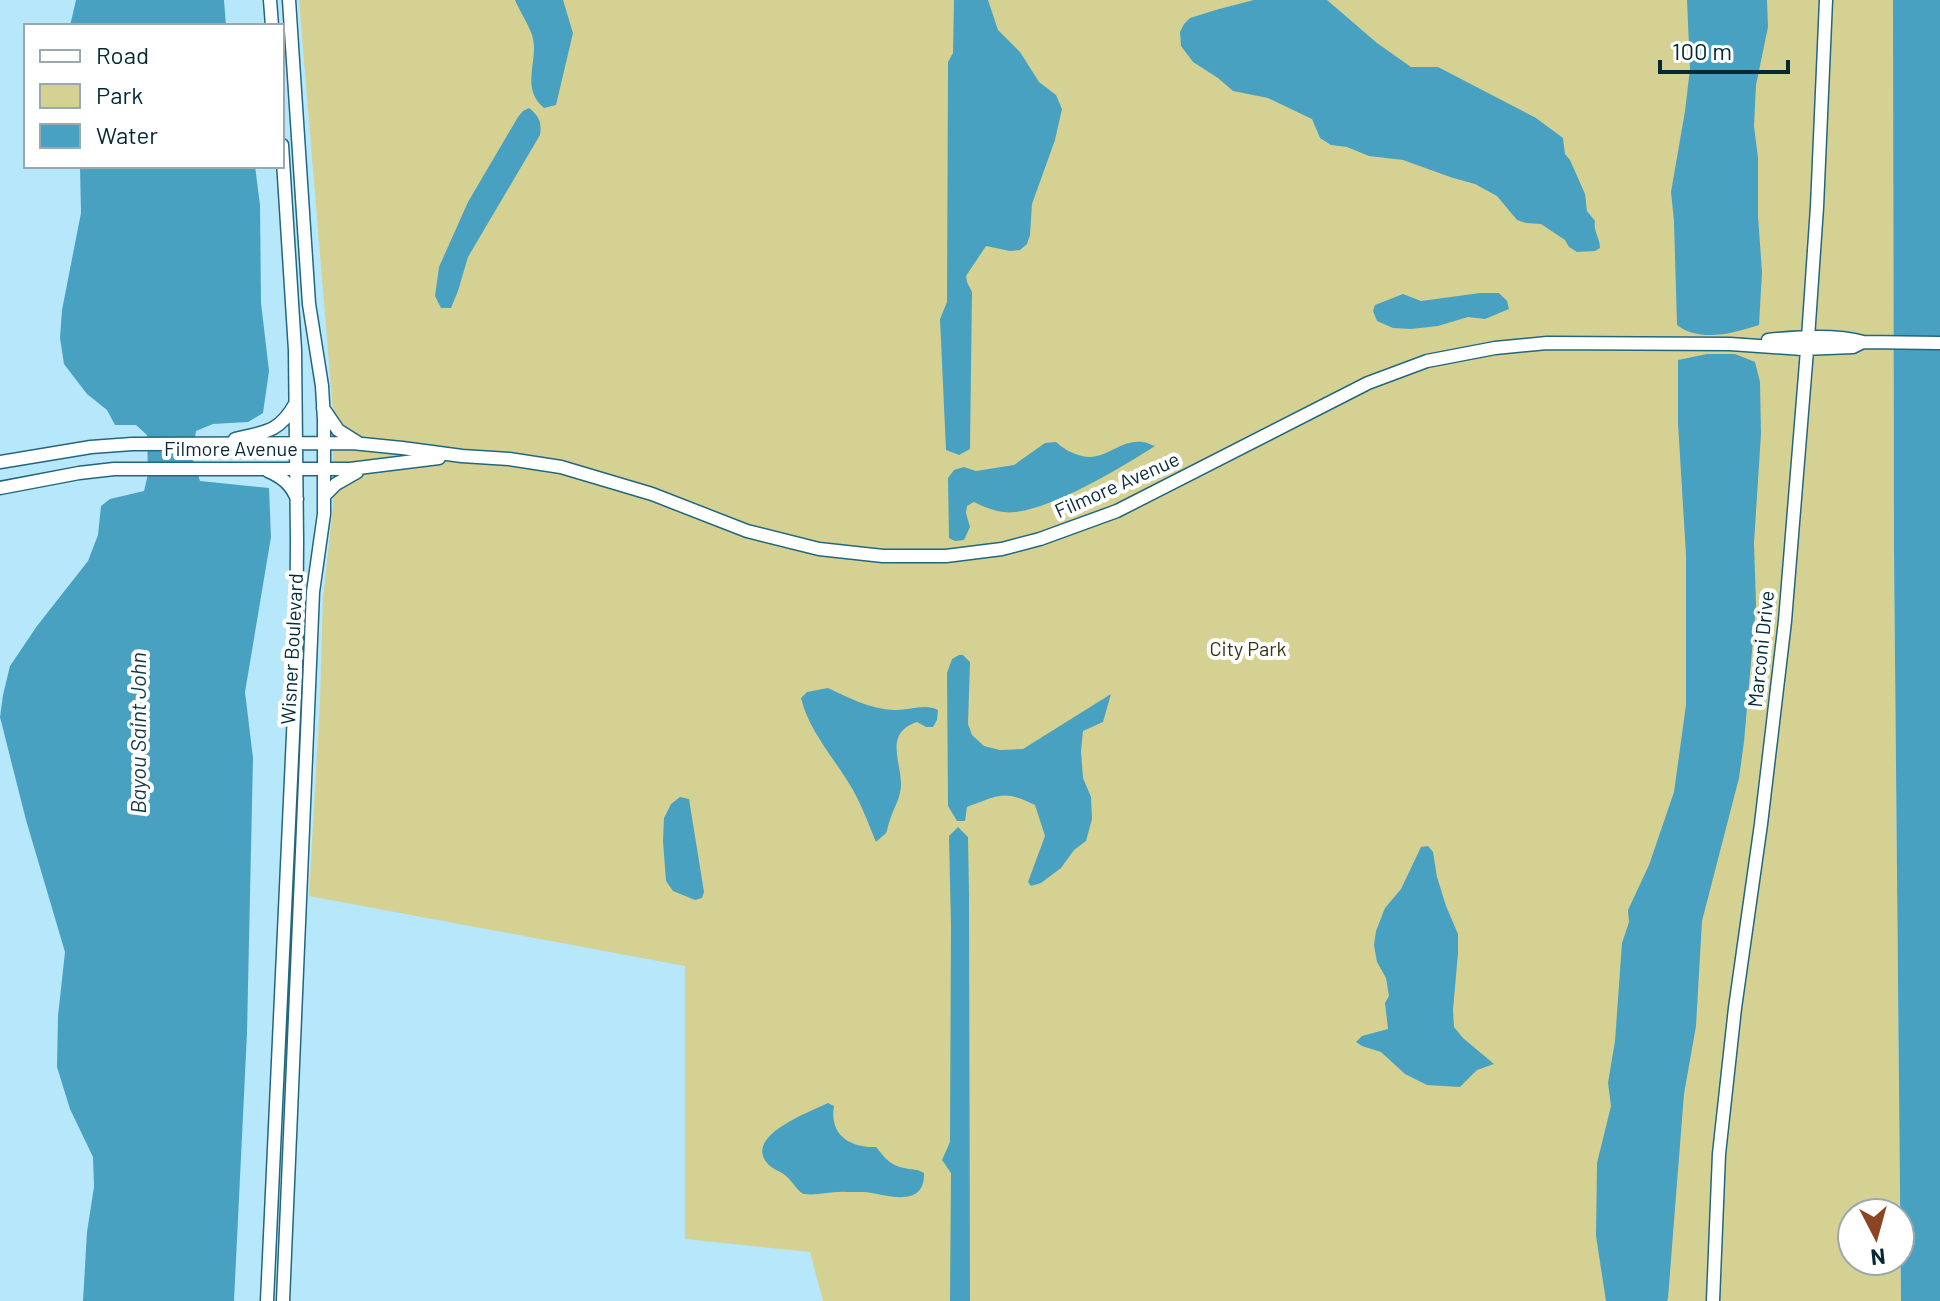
<svg xmlns="http://www.w3.org/2000/svg" width="1940" height="1301" viewBox="0 0 1940 1301" font-family="Barlow,sans-serif">
<style>
.green{fill:#d5d193}
.water{fill:#49a1c1}
.lines{fill:none;stroke-linecap:round;stroke-linejoin:round}
.minor-casing{stroke:#22677e;stroke-width:15}
.minor{stroke:#fff;stroke-width:12}
.labels{text-anchor:middle;stroke-width:8;stroke-linejoin:round;paint-order:stroke}
.street-label{font-size:20px;fill:#022936;stroke:#fff}
.park-label{font-size:20px;fill:#363413;stroke:#fff}
.water-label{font-size:22px;font-style:italic;fill:#0f3745;stroke:#fff}
</style>
<rect width="100%" height="100%" fill="#b6e7fb"/>
<path class="green" d="M299,0h1594l1,553 6,660h-48v48h48v-24l1,64h-1078l-13,-49 -125,-13v-273l-376,-70 11,-194 3,-103 10,-92v-96z"/>
<path class="water" d="M76,0h148l2,26h-156z
M515,0h48l10,33 -17,72 -12,3c-25,-21 -4,-48 -12,-73 -4,-12 -12,-23 -17,-35z
M954,0h34l10,30 22,22 19,30 17,13 6,14 -7,31 -23,64 -2,31 -3,9 -7,6 -10,1 -24,-5 -20,30 1,6 5,10 -2,157 -11,6 -13,-5 -6,-131 7,-17 1,-240 5,-9z
M1254,0h73l50,43 34,24h27l98,51 27,20 2,16 5,6 15,34 2,17 8,10c-2,10 5,17 5,27l-5,3 -18,1 -8,-5 -4,-7 -24,-16 -15,-1 -9,-3 -20,-24 -22,-12 -22,-6 -50,-18 -34,-4 -22,-9 -16,-2 -11,-7 -8,-19 -44,-21 -35,-7 -15,-13 -25,-16 -12,-16 -1,-14 4,-8 6,-6 29,-9z
M1687,0h80l1,27 -12,58 -2,41 4,32v58l4,56 -3,53c-25,8 -59,18 -82,0l-3,-104 -3,-29 14,-81 5,-42z
M1893,0h47v1301h-39l-7,-748z
M529,108c10,8 13,14 11,27l-72,122 -10,34 -7,17h-10l-6,-12 4,-29 29,-65 50,-85 5,-6z
M80,166h175l5,39 1,98 8,68 -6,42 -15,9 -35,2 -17,7 -4,26 8,24 69,7 2,49 -26,155 8,66 -6,275 -13,268h-151l4,-69 7,-45 -1,-30 -23,-48 -13,-42 1,-51 7,-64 -39,-132 -26,-103 3,-22 7,-29 27,-40 51,-65 10,-26 3,-29 9,-7 34,-8 4,-17 -1,-39 -11,-10h-21l-8,-15 -20,-16 -23,-30 -4,-26 2,-28 19,-97z
M1480,293h19l8,8 2,8 -24,10 -17,-2 -30,9 -27,3 -18,-1 -16,-7 -4,-10 2,-6 28,-11 18,7z
M1707,354h28l20,8 5,20 1,52 -7,109 2,62 -12,137 -5,36 -37,143 -6,105 -12,68 -16,204 -1,3h-61l-10,-65 1,-73 14,-57 -3,-23 7,-42 7,-98 7,-21 -1,-12 21,-45 25,-73 12,-87v-150l-8,-132v-63z
M1056,442c5,4 11,9 17,11 30,14 43,-14 69,-11 5,0 9,3 13,4 -34,22 -101,62 -140,66 -14,2 -29,-4 -41,-10l-7,4 -1,7 4,14 -6,13 -9,1 -6,-3 -1,-60 6,-8 10,-3 12,4 38,-6 31,-22z
M959,655h4l7,7 -2,62 4,11 12,11 16,4 23,-1 88,-55 -8,28 -20,9 -2,20 2,27 8,19 1,22 -6,22 -12,9 -13,18 -20,15 -10,3 -3,-4 17,-46 -10,-31c-32,-16 -37,-9 -68,2l-2,14h-8l-9,-15 -1,-133 5,-14z
M828,688c21,10 42,21 66,22 15,1 30,-7 44,0l-1,10 -4,7h-7l-9,-5c-33,11 -16,39 -16,62 0,14 -7,23 -11,36 -2,4 -2,9 -4,13 -1,1 -9,8 -10,9 -7,-17 -14,-36 -23,-52 -17,-30 -44,-58 -52,-92l6,-6z
M680,797l9,2 15,93 -2,6 -7,2 -22,-9 -7,-10 -3,-40 1,-23 7,-14z
M958,827l10,10 1,57 1,407h-20l1,-128 -9,-13 8,-18 1,-216 -2,-90z
M1428,846l5,6 4,25 9,29 12,28v19l-5,57 1,17 9,11 31,26 -17,6 -17,17 -33,-2 -22,-11 -24,-22 -19,-6 -6,-4 6,-6 26,-7 -3,-26 4,-7 -3,-18 -9,-16 -3,-17 2,-14 9,-23 16,-19 20,-42z
M828,1103l6,3c-5,28 15,42 42,41 7,8 11,15 21,19 10,4 19,2 27,7 1,37 -39,21 -59,19 -6,0 -12,0 -19,0 -15,-1 -28,4 -43,2 -7,-5 -11,-13 -17,-18 -5,-5 -12,-6 -16,-10 -31,-29 40,-54 58,-63z"/>
<g class="lines">
<g class="minor-casing">
<path id="minor" d="M270,0l2,26
M1768,340c28,-3 68,-6 95,2l77,1
M323,408l15,22 19,12
M235,439c29,-7 44,-6 60,-35
M0,462l91,-15 41,-3 220,-1 50,5 60,8 47,3 52,8 91,27 95,37 72,18 64,7h63l56,-7 38,-10 77,-28 251,-128 59,-22 68,-13 52,-5 183,1 72,5 51,-2 10,-5
M268,471c14,6 23,13 29,28
M0,488l79,-15 35,-4h236l89,-11
M324,496l12,-12 21,-12
M267,1301l29,-631 1,-129 -2,-191 -13,-205
M283,1301l30,-709 11,-78v-94l-2,-34 -13,-82 -20,-304
M1713,1301l6,-147 16,-146 26,-184 24,-203 23,-283 9,-131 9,-207"/>
</g>
<use href="#minor" class="minor"/>
</g>
<g class="labels">
<g class="street-label">
<text x="231" y="456">Filmore Avenue</text>
<text transform="translate(1117 485) rotate(-24)" y="7">Filmore Avenue</text>
<text transform="translate(292 649) rotate(-87)" y="7">Wisner Boulevard</text>
<text transform="translate(1761 649) rotate(-84)" y="7">Marconi Drive</text>
</g>
<g class="park-label">
<text x="1248" y="656">City Park</text>
</g>
<g class="water-label">
<text transform="translate(138 733) rotate(-90)" y="8">Bayou Saint John</text>
</g>
</g>
<rect x="24" y="24" width="260" height="144" fill="#ffffff" stroke="#9aa9af" stroke-width="2"/>
<rect x="40" y="50" width="40" height="12" fill="#ffffff" stroke="#9aa9af" stroke-width="2"/>
<text x="96" y="64" font-size="24" fill="#022936">Road</text>
<rect x="40" y="84" width="40" height="24" fill="#d5d193" stroke="#9aa9af" stroke-width="2"/>
<text x="96" y="104" font-size="24" fill="#022936">Park</text>
<rect x="40" y="124" width="40" height="24" fill="#49a1c1" stroke="#9aa9af" stroke-width="2"/>
<text x="96" y="144" font-size="24" fill="#022936">Water</text>
<g transform="translate(1876 1237) rotate(174)"><circle r="38" fill="#ffffff" stroke="#9aa9af" stroke-width="2"/>
<path d="M0-6L14 30L0 20L-14 30Z" fill="#8c4522"/>
<text y="-12" font-size="22" font-weight="bold" text-anchor="middle" fill="#022936">N</text>
</g>
<path d="M1660 60v12h128v-12" fill="none" stroke="#022936" stroke-width="4"/>
<text x="1672" y="60" font-size="24" fill="#022936" stroke="#ffffff" stroke-width="6" paint-order="stroke">100 m</text>
</svg>
